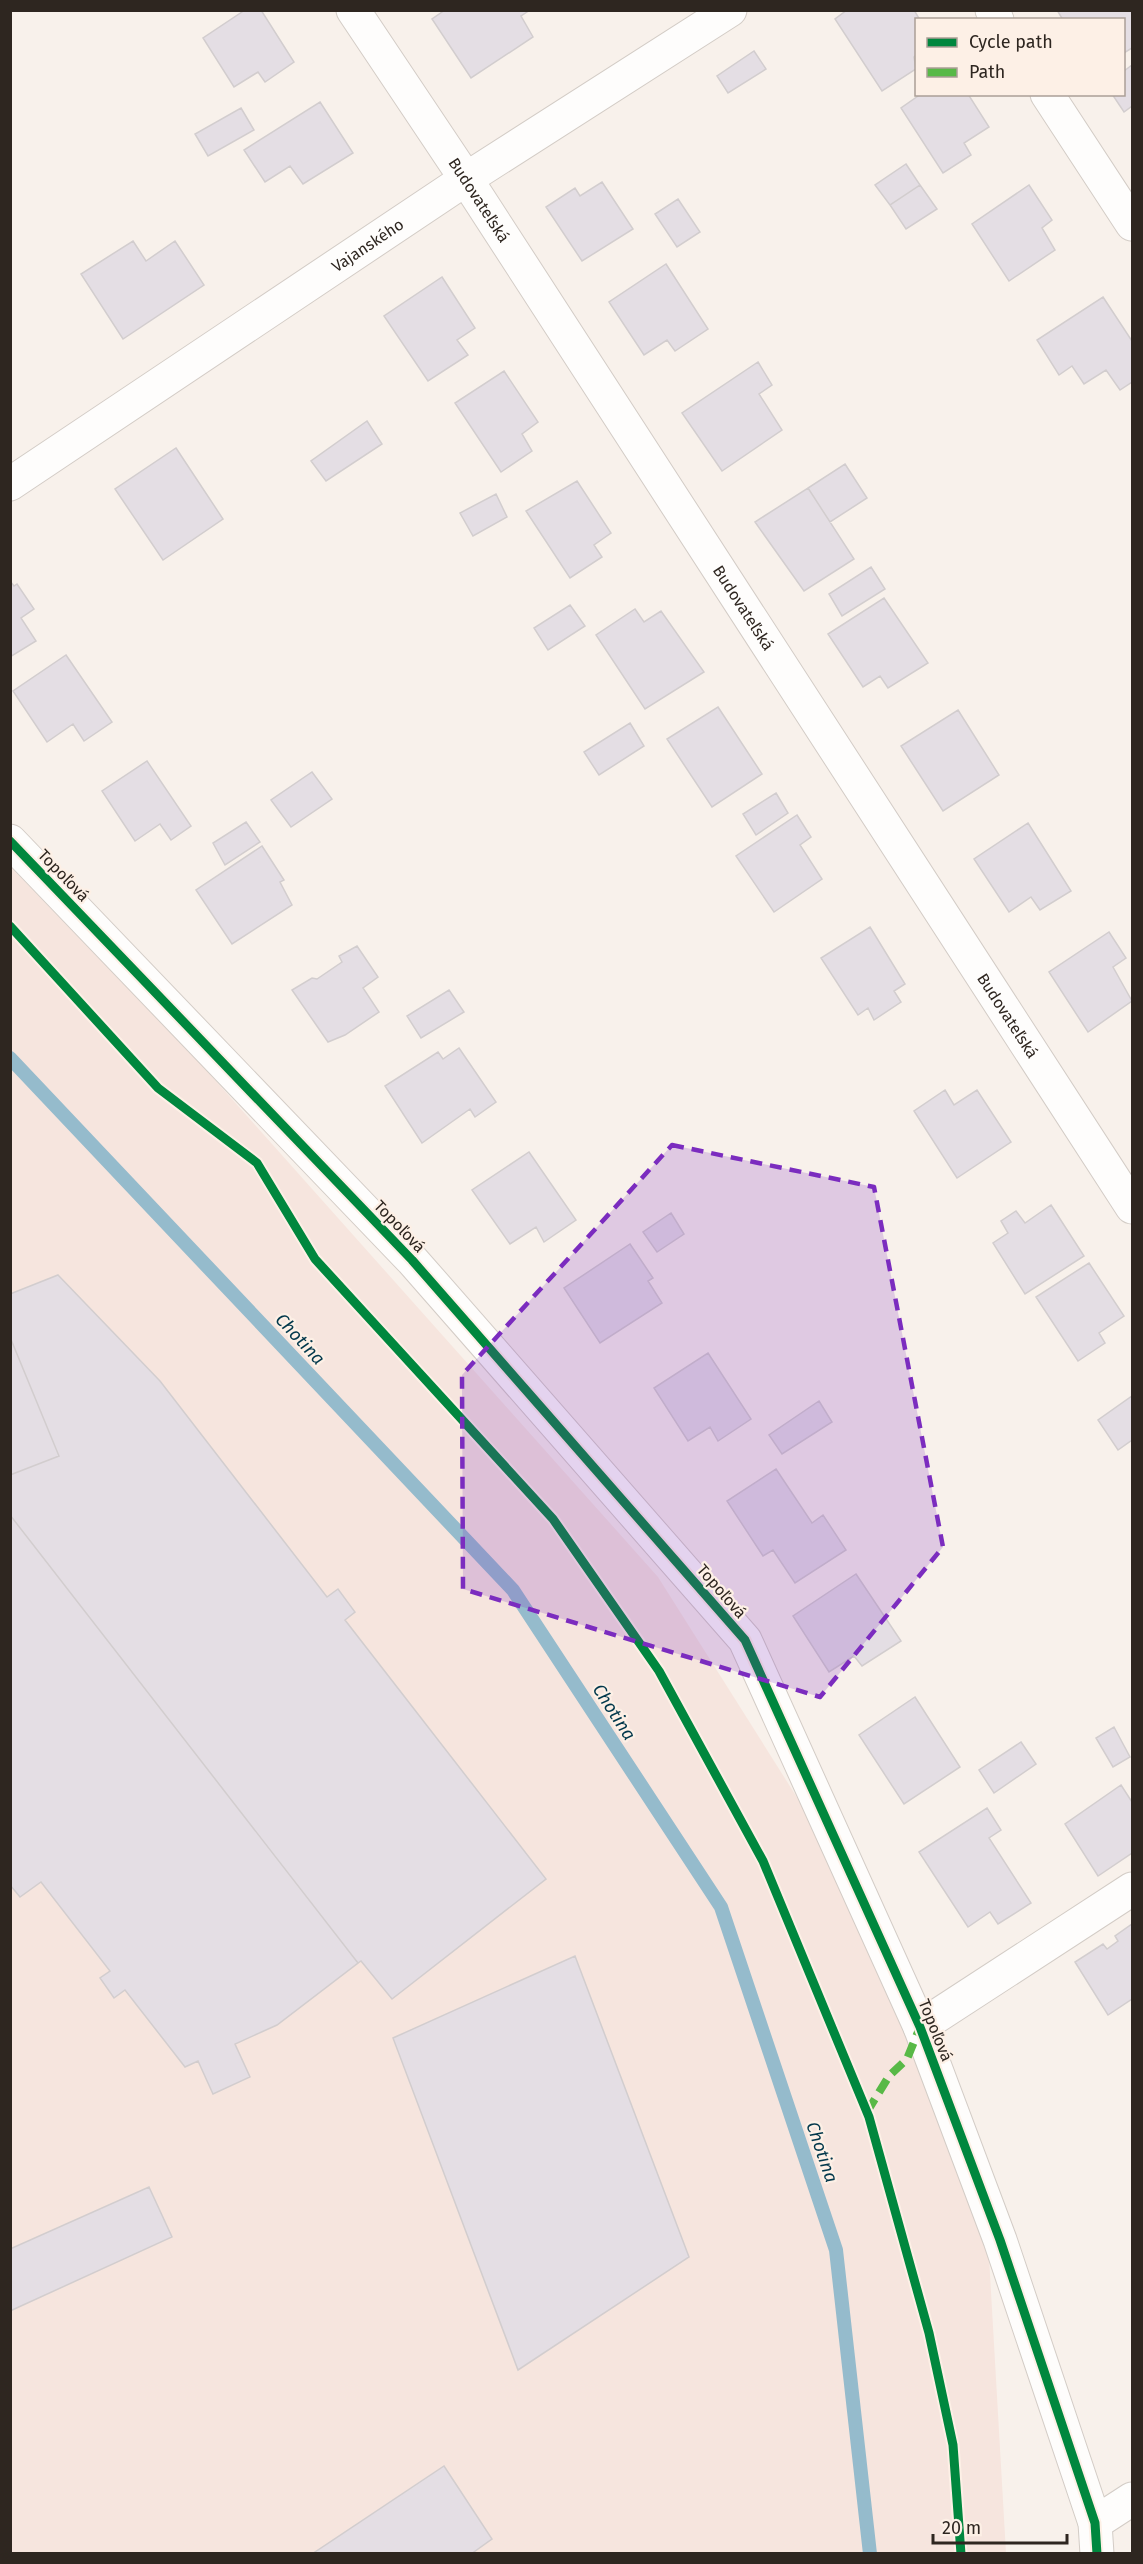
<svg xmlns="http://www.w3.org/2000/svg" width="1143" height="2564" viewBox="0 0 1143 2564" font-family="'Fira Sans',sans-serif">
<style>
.industrial{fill:#f6e5de}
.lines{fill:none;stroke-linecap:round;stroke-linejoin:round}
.stream{stroke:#95bbcc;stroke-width:14}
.building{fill:#e4dee4;stroke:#d2cdce;stroke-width:1.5}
.minor-casing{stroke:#d3ccc6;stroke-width:35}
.minor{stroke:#fefdfc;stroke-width:33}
.quiet{stroke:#58b947;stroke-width:8;stroke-dasharray:15 8;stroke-linecap:butt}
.cycleway-casing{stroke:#fdf0e6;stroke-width:13}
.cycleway{stroke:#00873e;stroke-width:9}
.marked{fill:#7b2cbf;fill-opacity:0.2;stroke:#7b2cbf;stroke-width:4.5;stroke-dasharray:12 8;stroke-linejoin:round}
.labels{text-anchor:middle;stroke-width:4.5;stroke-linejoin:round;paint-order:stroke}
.street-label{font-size:16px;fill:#2e2620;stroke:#fdf0e6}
.water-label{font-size:18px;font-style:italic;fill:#01374b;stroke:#fdf0e6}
</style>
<rect width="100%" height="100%" fill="#f8f1eb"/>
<path class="industrial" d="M10,866l188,195 460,516 227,360 104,320 17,296h-995z"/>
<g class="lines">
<path class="stream" d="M10,1058l503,532 208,317 115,343 34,304"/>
</g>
<path class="building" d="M245,10h16l33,52 -29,20 -7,-10 -24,15 -31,-49z
M445,10h85l-9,6 12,21 -62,41 -39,-59z
M847,10h67l6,10h-4v35l-2,2 2,12 -34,22 -47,-72z
M1057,10h75v38l-8,5v-33h-61z
M754,51l12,18 -38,24 -11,-17z
M1132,65v41l-8,6 -12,-18h12v-23z
M921,94h47l21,33 -25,16 7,12 -28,18 -42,-65z
M320,102l33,51 -50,31 -13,-18 -25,16 -21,-32z
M241,108l13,22 -46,26 -13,-22z
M906,164l14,21 -30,20 -15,-20z
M602,182l31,47 -51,32 -36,-54 29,-19 5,8z
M920,185l17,24 -31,20 -16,-24z
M1029,185l23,35 -10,8 13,22 -46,31 -37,-57z
M678,199l22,33 -23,15 -22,-33z
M133,241l13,20 29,-20 29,44 -81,54 -42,-65z
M666,264l42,65 -33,22 -8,-11 -23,15 -35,-53z
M442,277l33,51 -18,12 11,15 -40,26 -44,-65z
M1103,297l29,44v41l-12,8 -14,-20 -22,14 -12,-18 -13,9 -22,-35z
M758,362l14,23 -13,9 23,36 -60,41 -40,-58z
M504,371l34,51 -16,12 10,17 -31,21 -46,-69z
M367,421l15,23 -56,37 -15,-20z
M176,448l47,71 -60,41 -48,-71z
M845,464l22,34 -37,24 -22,-34z
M577,481l34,52 -17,12 8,12 -32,21 -44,-67z
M808,488l46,71 -50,32 -49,-69z
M496,494l11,23 -34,19 -13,-23z
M871,567l14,22 -43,27 -13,-22z
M10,581l4,5 3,-2 17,25 -13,9 15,23 -26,16z
M884,598l44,65 -40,25 -8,-12 -17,11 -35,-53z
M570,605l15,21 -37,24 -14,-22z
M635,609l9,13 17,-11 43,61 -59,37 -49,-74z
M66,655l46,67 -28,19 -11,-17 -26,18 -34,-51z
M718,707l44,67 -50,33 -45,-68z
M958,710l41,65 -56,36 -42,-65z
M630,723l14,23 -45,29 -15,-23z
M147,761l44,65 -20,14 -11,-16 -25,17 -33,-50z
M312,772l20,27 -41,28 -20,-27z
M776,793l12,20 -32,22 -13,-21z
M797,815l14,22 -11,8 22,34 -48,33 -38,-56z
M246,822l14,20 -35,23 -12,-22z
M1028,823l43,68 -31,19 -9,-13 -22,15 -35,-53z
M262,846l22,34 -4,2 12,23 -60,39 -36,-54z
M870,927l35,57 -11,7 7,11 -27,18 -6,-12 -10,7 -37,-57z
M1109,932l17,26 -13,9 19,34 -44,31 -39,-60z
M357,946l21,31 -15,11 16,24 -34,23 -17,7 -36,-52 20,-12 5,1 25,-17 -3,-6z
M449,990l15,22 -43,26 -14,-22z
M459,1048l37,54 -21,15 -5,-8 -48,34 -37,-57 53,-34 5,7z
M945,1090l9,15 23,-15 34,52 -54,36 -43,-67z
M529,1152l47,68 -32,22 -8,-15 -26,17 -38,-54z
M1051,1205l33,51 -59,38 -32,-51 15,-10 -7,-12 15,-10 9,12z
M671,1213l13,21 -27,18 -14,-20z
M630,1244l23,34 -5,3 14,22 -62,40 -36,-55z
M1089,1263l35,53 -25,17 6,10 -27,18 -42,-64z
M58,1275l102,106 167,216 11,-8 17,23 -10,8 201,259 -154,120 -31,-38 -3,2 -348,-448v-40l49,-19 -49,-119v-43z
M10,1337l49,119 -49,19z
M708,1353l43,66 -33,22 -8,-14 -22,14 -34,-53z
M1132,1396v44l-14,10 -20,-30z
M819,1401l13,21 -50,32 -13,-19z
M776,1469l36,54 11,-8 23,35 -51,33 -22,-33 -10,6 -36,-55z
M10,1515l348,448 -81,62 -42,19 15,33 -37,17 -15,-33 -13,6 -60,-77 -11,8 -14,-20 10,-7 -69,-89 -21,15 -10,-12z
M856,1574l45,67 -39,25 -8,-10 -25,16 -36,-56z
M915,1697l45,70 -56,37 -45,-69z
M1114,1727l16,30 -17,10 -17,-29z
M1021,1742l15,22 -42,29 -15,-23z
M1121,1785l11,17v51l-34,23 -33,-52z
M987,1808l14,22 -12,8 42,65 -33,21 -8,-12 -22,15 -49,-75z
M1132,1924v75l-24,16 -33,-53 28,-18 4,5 11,-8 -3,-5z
M575,1956l114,301 -171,113 -125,-332z
M149,2187l23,50 -162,74v-62z
M444,2466l48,73 -21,15h-159z"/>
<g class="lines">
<g class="minor-casing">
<g id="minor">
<path id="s1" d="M353,10l113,169 666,1028"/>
<path d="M992,10l5,10"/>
<path d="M1047,94l85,130"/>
<path id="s2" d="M10,484l456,-305 264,-169"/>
<path d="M10,841l402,419 333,380 175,387 80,213 95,283 2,31"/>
<path d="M920,2027l212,-138"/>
<path d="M1095,2523l37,-24"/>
</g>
</g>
<use href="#minor" class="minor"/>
<path class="quiet" d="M867,2112l22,-36 18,-17 13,-32"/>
<g class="cycleway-casing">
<path id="cycleway" d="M10,841l402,419 333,380 175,387 80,213 95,283 2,31
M10,926l148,162 99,75 58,96 238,260 106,152 104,190 106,256 60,216 24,112 8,109"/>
</g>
<use href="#cycleway" class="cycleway"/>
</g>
<path class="marked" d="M672,1145l202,42 69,360 -123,150 -357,-108 -1,-214z"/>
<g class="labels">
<g class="street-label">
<text dy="6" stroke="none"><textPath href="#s1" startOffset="228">Budovateľská</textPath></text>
<text dy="6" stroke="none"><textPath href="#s2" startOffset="430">Vajanského</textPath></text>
<text dy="6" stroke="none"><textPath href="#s1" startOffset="714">Budovateľská</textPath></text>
<text transform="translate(64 875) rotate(46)" y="6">Topoľová</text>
<text dy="6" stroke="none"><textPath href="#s1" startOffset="1200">Budovateľská</textPath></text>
<text transform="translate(400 1226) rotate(46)" y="6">Topoľová</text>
<text transform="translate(722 1591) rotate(49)" y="6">Topoľová</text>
<text transform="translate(936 2030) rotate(68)" y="6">Topoľová</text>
</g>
<g class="water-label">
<text transform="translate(300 1339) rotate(47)" y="6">Chotina</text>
<text transform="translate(614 1712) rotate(57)" y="6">Chotina</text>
<text transform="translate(822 2152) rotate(71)" y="6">Chotina</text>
</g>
</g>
<rect width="1143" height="2564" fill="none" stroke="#2e2620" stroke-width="24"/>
<rect x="915" y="18" width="210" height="78" fill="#fdf0e6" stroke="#aa9f97" stroke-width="1.5"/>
<rect x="927" y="38" width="30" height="9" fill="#00873e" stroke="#aa9f97" stroke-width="1.5"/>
<text x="969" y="48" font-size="18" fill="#2e2620">Cycle path</text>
<rect x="927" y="68" width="30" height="9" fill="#58b947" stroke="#aa9f97" stroke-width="1.5"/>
<text x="969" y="78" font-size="18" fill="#2e2620">Path</text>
<path d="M933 2534v9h134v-9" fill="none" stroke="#2e2620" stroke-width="3"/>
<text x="942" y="2534" font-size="18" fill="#2e2620" stroke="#fdf0e6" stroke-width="4.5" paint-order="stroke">20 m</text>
</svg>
